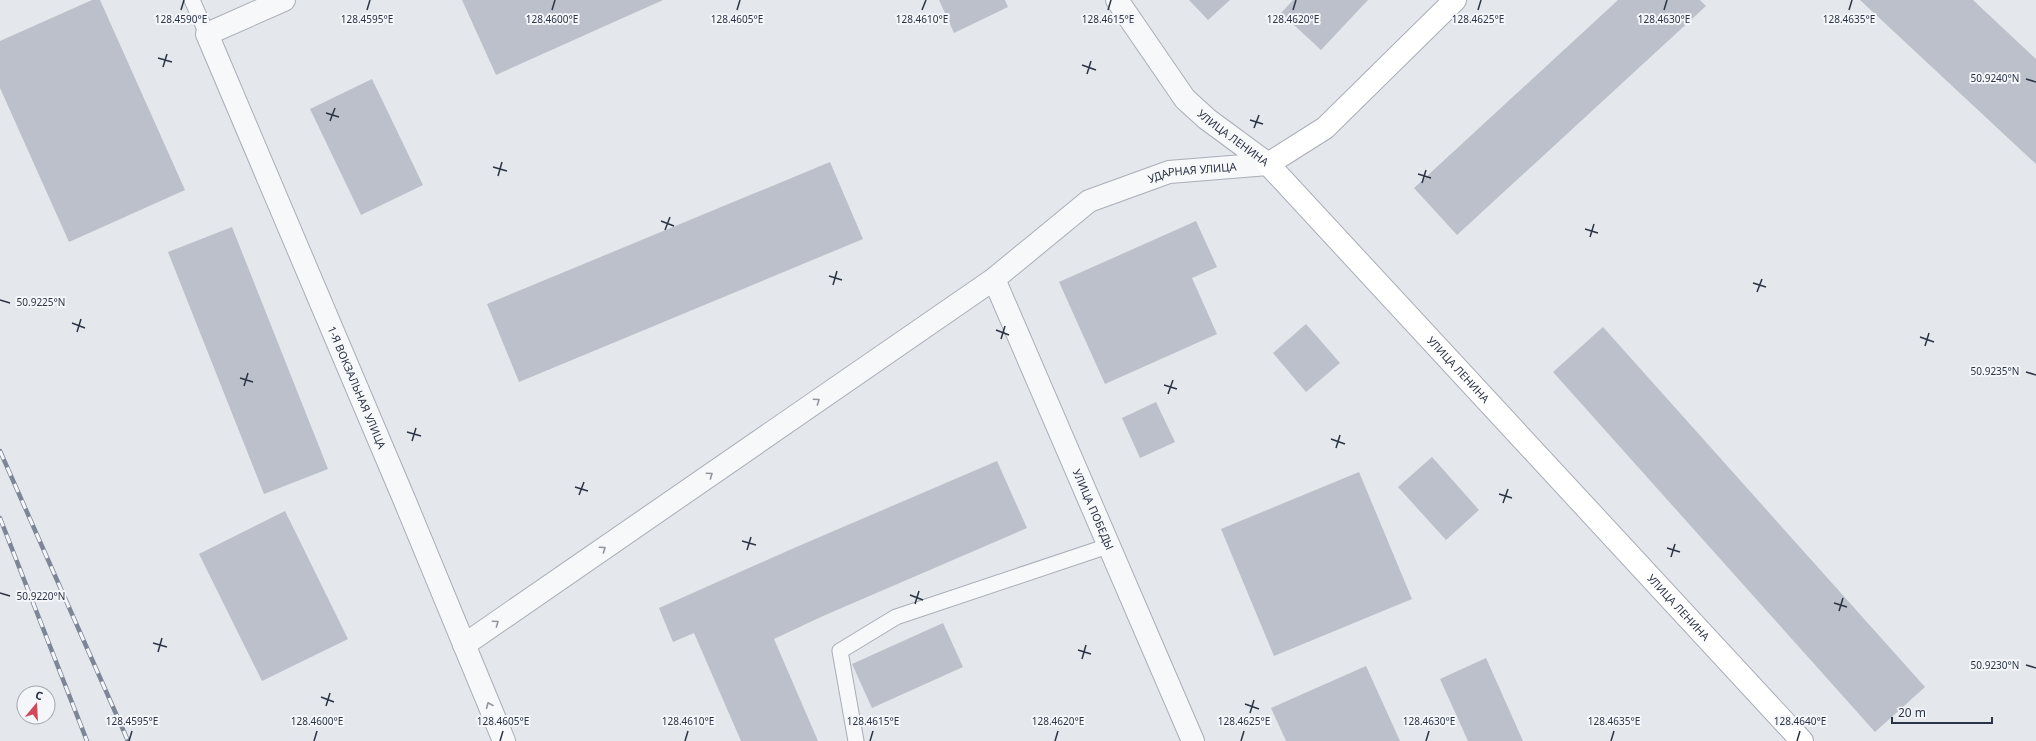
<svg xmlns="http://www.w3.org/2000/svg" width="2036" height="741" viewBox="0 0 2036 741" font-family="'Noto Sans',sans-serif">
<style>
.building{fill:#bbc0ca}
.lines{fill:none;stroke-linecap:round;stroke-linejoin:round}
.lane-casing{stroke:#a9aeb7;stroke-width:17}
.street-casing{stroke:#a9aeb7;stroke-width:24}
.secondary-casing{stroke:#a9aeb7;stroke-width:24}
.lane{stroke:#f7f8fa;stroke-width:15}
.street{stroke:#f7f8fa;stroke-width:22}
.secondary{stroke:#fff;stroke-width:22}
.rail-casing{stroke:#7d8696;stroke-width:4.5}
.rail{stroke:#f4f6f9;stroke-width:3;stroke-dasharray:9;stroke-linecap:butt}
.oneway{stroke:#9196a0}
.ticks{fill:none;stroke:#2b3445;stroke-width:1.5}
.labels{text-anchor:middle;stroke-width:4;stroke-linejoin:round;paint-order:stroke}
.street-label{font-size:11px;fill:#2b3445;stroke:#f4f6f9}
.ticks-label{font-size:10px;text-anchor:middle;fill:#2b3445;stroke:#f4f6f9;stroke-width:4;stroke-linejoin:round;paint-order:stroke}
</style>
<rect width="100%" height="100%" fill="#e4e7ec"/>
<path class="building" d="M92,0h8l85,190 -116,52 -69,-154v-47z
M462,0h201l-167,75z
M939,0h66l3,7 -54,26z
M1189,0h41l-22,20z
M1293,0h75l-47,50 -40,-37z
M1618,0h82l6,6 -249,229 -43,-47z
M1860,0h113l63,59v105z
M372,79l51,106 -62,30 -51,-106z
M830,162l33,77 -344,143 -32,-78z
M1196,221l21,46 -25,11 25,56 -112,50 -46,-102z
M232,227l96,242 -64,25 -96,-242z
M1306,324l34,39 -34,29 -33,-39z
M1603,327l322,360 -50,45 -322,-360z
M1156,402l19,40 -35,16 -18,-40z
M1432,457l47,53 -33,30 -48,-53z
M997,461l30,67 -204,88 -49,23 44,102h-77l-47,-108 -21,9 -14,-34 135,-60z
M1359,472l53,127 -138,57 -53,-127z
M285,511l63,128 -86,42 -63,-127z
M943,623l20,44 -91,41 -20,-44z
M1486,658l37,83h-55l-28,-62z
M1366,666l34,75h-114l-15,-33z"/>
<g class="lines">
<g class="lane-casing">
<path id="lane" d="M192,0l15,34
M856,741l-16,-90 56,-34 212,-71"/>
</g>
<g class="street-casing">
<g id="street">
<path id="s1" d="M284,0l-77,34 197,465 100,242"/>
<path id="s2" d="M1117,0l68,99 22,20 61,45"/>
<path id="s3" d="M994,279l199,462"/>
<path id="s4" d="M464,645l530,-366 95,-78 80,-29 99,-8"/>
</g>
</g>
<g class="secondary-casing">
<g id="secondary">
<path id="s5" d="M1455,0l-130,128 -57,36 534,577"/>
</g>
</g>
<use href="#lane" class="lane"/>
<use href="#street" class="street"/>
<use href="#secondary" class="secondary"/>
<g class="rail-casing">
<path id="rail" d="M0,451l128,290
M0,518l87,223"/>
</g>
<use href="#rail" class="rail"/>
</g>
<defs><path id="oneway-chevron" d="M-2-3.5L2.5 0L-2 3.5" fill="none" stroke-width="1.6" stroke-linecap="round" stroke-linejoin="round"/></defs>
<g class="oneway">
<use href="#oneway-chevron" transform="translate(817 401) rotate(-35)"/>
<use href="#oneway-chevron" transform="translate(710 475) rotate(-35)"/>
<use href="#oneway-chevron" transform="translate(603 549) rotate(-35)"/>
<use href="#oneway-chevron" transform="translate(496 623) rotate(-35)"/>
<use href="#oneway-chevron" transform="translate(489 705) rotate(-113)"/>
</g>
<path class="ticks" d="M181,10l3,-10M367,10l3,-10M552,10l3,-10M737,10l3,-10M922,10l4,-10M1108,10l3,-10M1293,10l3,-10M1478,10l3,-10M1664,10l3,-10M1849,10l3,-10M158,58l14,4M1082,65l14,5M163,67l4,-13M1087,74l4,-13M2026,79l10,3M326,113l13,4M1250,120l13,4M330,121l5,-13M1254,128l5,-13M493,167l14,4M1418,174l13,4M498,176l4,-14M1422,183l4,-13M661,221l13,5M1585,229l13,4M665,230l5,-13M1590,237l4,-13M829,276l13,4M1753,283l13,4M833,285l4,-14M1757,292l5,-13M0,300l10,3M72,323l13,5M996,330l13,5M77,332l4,-13M1920,337l14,5M1001,339l4,-13M1925,346l4,-13M2026,372l10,3M240,378l13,4M1164,385l13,4M244,386l4,-13M1168,394l5,-14M407,432l14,4M1331,439l14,5M412,441l4,-13M1336,448l4,-13M575,487l13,4M1499,494l13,4M579,495l5,-13M1503,503l5,-14M742,541l14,4M1667,548l13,4M747,550l4,-13M1671,557l4,-13M0,593l10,3M910,595l13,5M1834,603l13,4M915,604l4,-13M1839,611l4,-13M153,643l14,4M1078,650l13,4M158,652l4,-14M1082,659l4,-14M2026,665l10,3M321,697l13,5M1245,704l14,5M326,706l4,-13M1250,713l4,-13M129,741l3,-10M314,741l3,-10M500,741l3,-10M685,741l3,-10M870,741l3,-10M1055,741l3,-10M1241,741l3,-10M1426,741l3,-10M1611,741l3,-10M1797,741l3,-10"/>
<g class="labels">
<g class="street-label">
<text dy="4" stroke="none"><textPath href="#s2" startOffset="182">УЛИЦА ЛЕНИНА</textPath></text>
<text dy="4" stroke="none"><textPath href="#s4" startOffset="875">УДАРНАЯ УЛИЦА</textPath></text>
<text dy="4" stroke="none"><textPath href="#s5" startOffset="530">УЛИЦА ЛЕНИНА</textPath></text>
<text dy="4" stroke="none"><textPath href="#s1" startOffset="468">1-Я ВОКЗАЛЬНАЯ УЛИЦА</textPath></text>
<text dy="4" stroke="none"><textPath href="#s3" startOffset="251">УЛИЦА ПОБЕДЫ</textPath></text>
<text dy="4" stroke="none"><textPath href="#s5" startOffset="854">УЛИЦА ЛЕНИНА</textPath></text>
</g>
</g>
<g class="ticks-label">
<text x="181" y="23">128.4590°E</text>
<text x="367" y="23">128.4595°E</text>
<text x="552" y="23">128.4600°E</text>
<text x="737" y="23">128.4605°E</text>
<text x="922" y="23">128.4610°E</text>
<text x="1108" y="23">128.4615°E</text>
<text x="1293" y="23">128.4620°E</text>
<text x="1478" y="23">128.4625°E</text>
<text x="1664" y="23">128.4630°E</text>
<text x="1849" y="23">128.4635°E</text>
<text x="1995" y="82">50.9240°N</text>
<text x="41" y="306">50.9225°N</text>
<text x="1995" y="375">50.9235°N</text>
<text x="41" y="600">50.9220°N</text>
<text x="1995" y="669">50.9230°N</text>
<text x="132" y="725">128.4595°E</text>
<text x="317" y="725">128.4600°E</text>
<text x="503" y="725">128.4605°E</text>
<text x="688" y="725">128.4610°E</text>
<text x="873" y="725">128.4615°E</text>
<text x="1058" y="725">128.4620°E</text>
<text x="1244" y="725">128.4625°E</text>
<text x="1429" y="725">128.4630°E</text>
<text x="1614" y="725">128.4635°E</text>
<text x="1800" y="725">128.4640°E</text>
</g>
<g transform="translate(36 705) rotate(18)"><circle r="19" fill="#f4f6f9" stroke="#a4a8b1"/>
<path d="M0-3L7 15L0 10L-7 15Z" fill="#d1495b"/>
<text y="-6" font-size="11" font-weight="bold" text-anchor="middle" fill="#2b3445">С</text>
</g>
<path d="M1892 717v6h100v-6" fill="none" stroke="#2b3445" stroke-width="2"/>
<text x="1898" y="717" font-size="12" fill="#2b3445" stroke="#f4f6f9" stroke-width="3" paint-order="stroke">20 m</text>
</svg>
